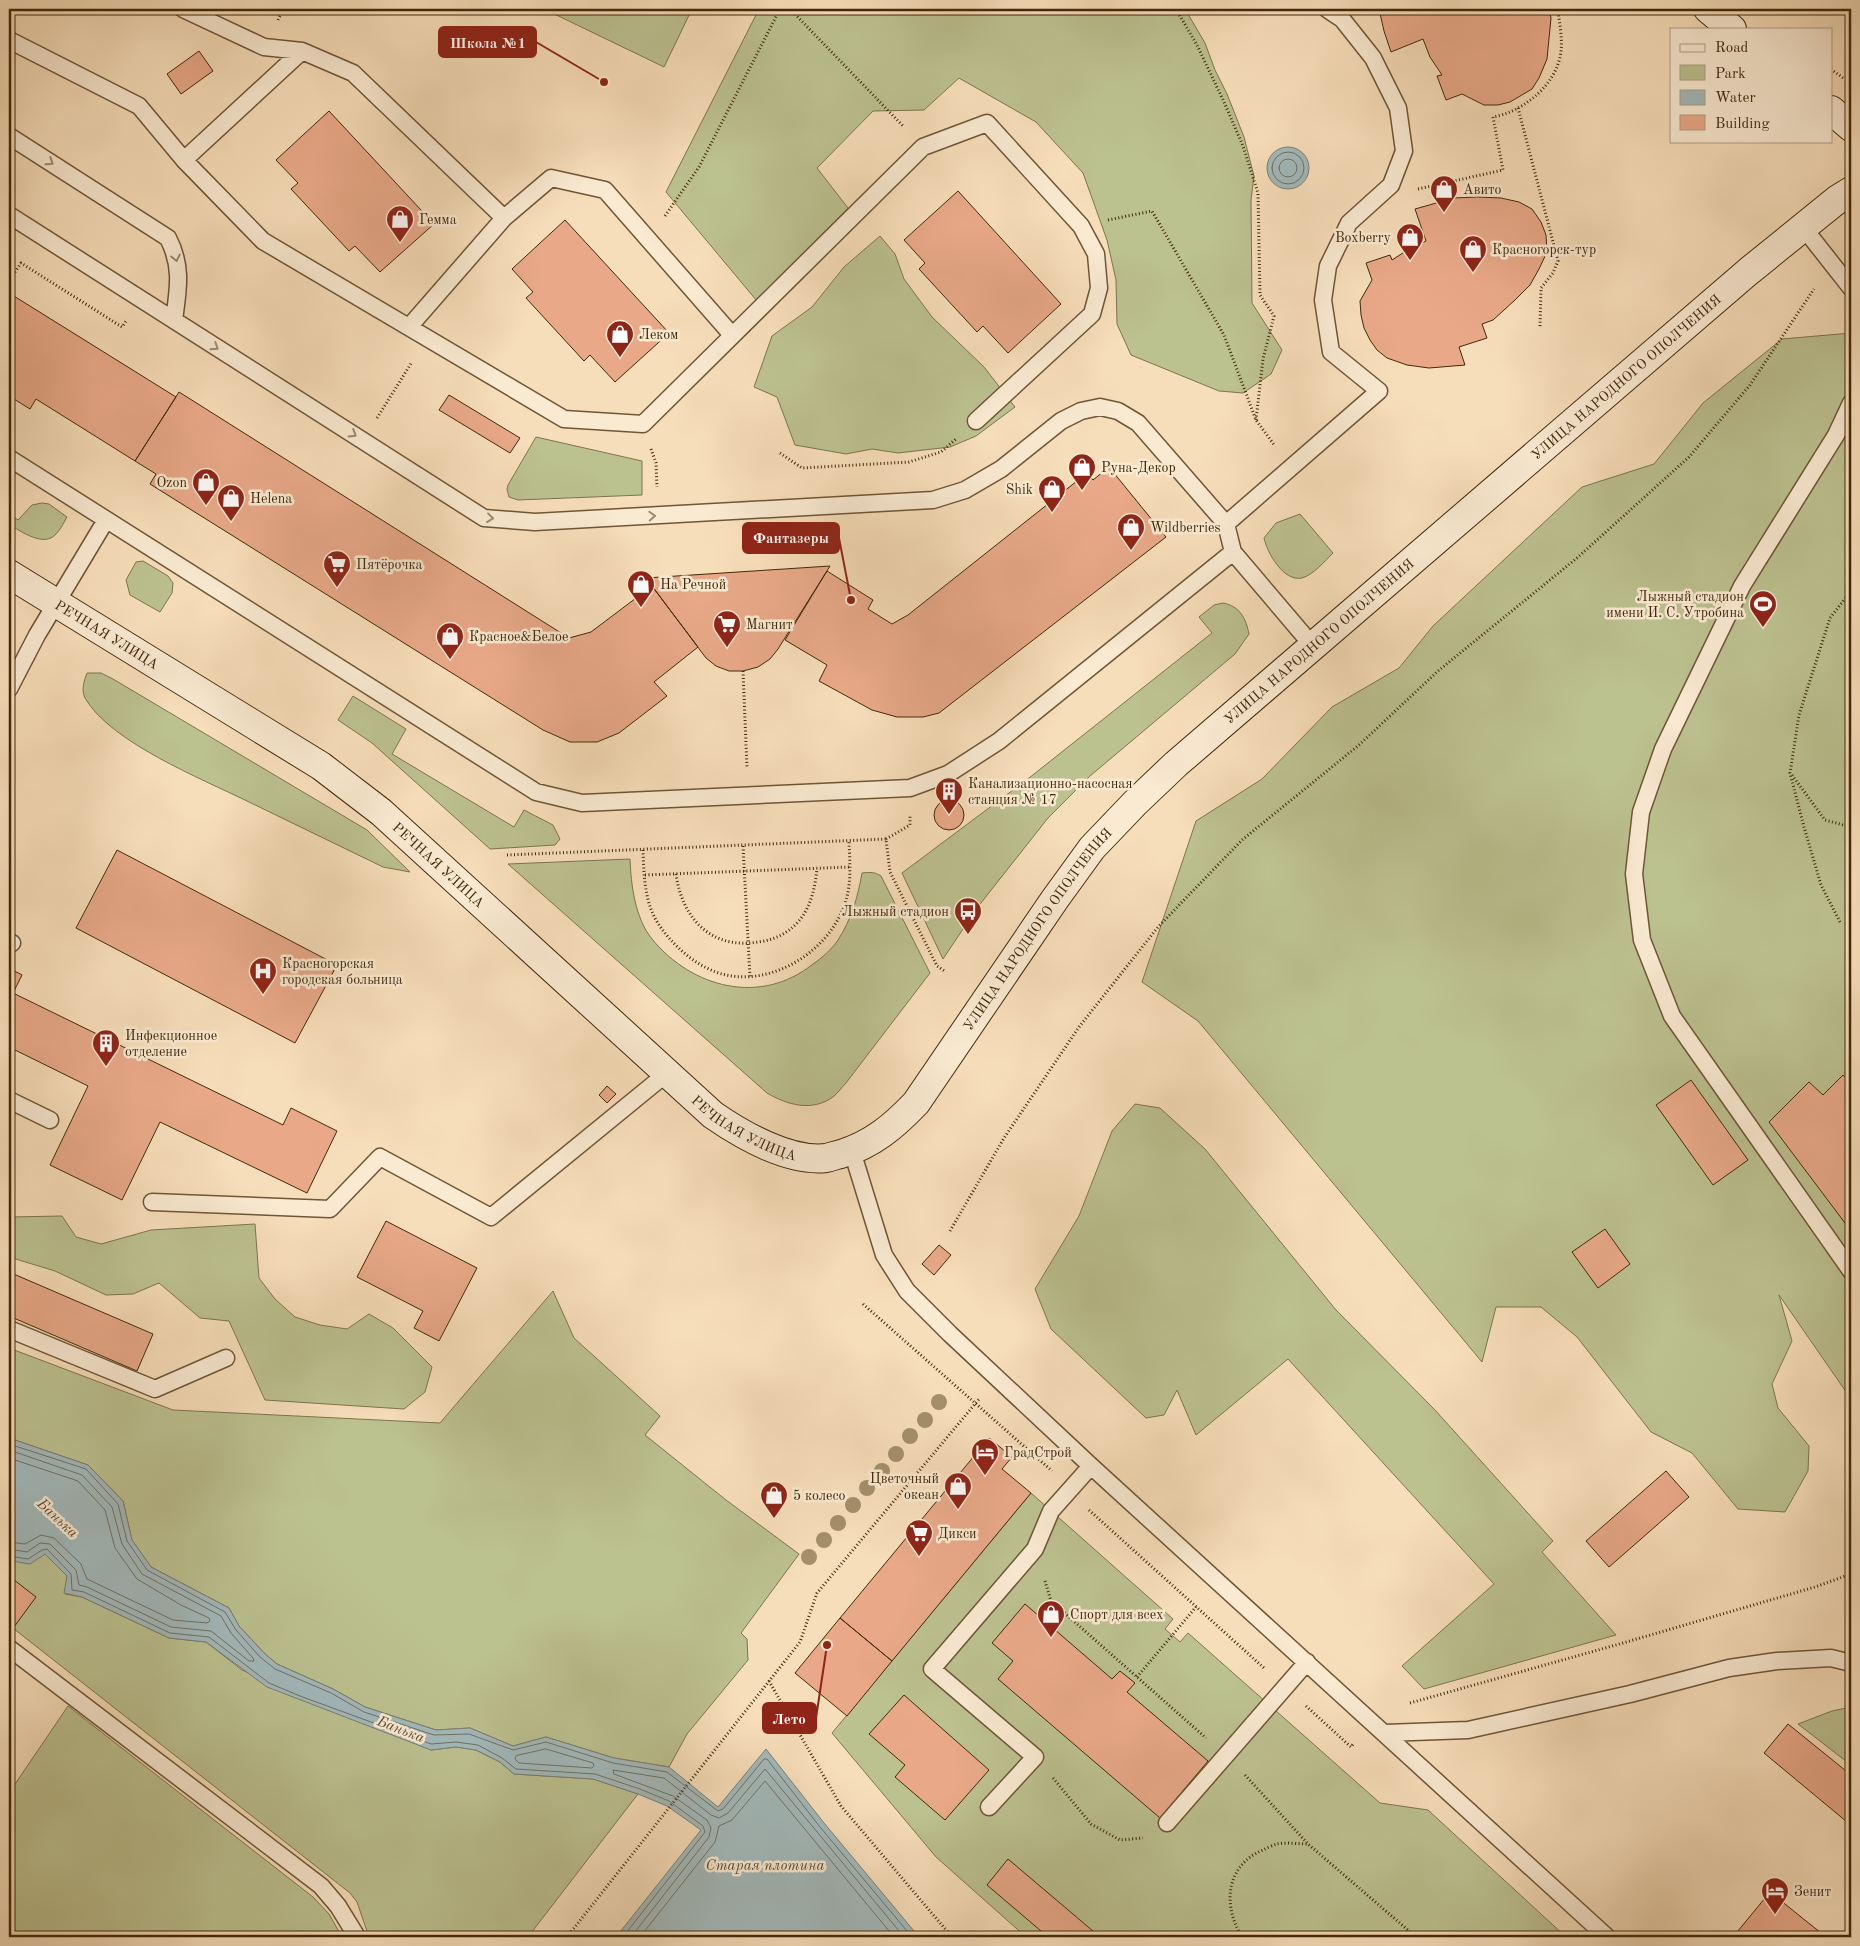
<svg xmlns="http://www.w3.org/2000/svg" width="1860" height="1946" viewBox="0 0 1860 1946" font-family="'Old Standard TT',serif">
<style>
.green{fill:#bcc190;stroke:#7e754d}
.water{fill:#a2b9bb;stroke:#7b7f74}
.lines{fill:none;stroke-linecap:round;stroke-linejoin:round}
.shore{stroke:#727162;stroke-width:1}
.building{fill:#e9a989;stroke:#41290a}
.lane-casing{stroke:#6e5636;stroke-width:19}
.secondary-casing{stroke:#41290a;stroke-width:30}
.path{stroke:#41290a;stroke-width:3;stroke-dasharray:1 2.5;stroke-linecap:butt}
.lane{stroke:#faead2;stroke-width:16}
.secondary{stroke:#faead2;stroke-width:28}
.tree{fill:#a48f6c}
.oneway{stroke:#9e8a6e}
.labels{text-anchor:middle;stroke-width:5;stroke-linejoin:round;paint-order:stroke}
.poi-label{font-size:14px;fill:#41290a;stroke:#faead2;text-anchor:start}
.street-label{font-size:14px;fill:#41290a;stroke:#faead2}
.water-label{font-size:15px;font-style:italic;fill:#594d36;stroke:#faead2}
.leader{fill:none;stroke:#8f2418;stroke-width:2}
.callout-dot{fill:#8f2418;stroke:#faead2;stroke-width:2}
.callout{fill:#8f2418;stroke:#8f2418;stroke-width:2}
.callout-label{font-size:15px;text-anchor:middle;font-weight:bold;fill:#fff}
</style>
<rect width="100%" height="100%" fill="#f7deba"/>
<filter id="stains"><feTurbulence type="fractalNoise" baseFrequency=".004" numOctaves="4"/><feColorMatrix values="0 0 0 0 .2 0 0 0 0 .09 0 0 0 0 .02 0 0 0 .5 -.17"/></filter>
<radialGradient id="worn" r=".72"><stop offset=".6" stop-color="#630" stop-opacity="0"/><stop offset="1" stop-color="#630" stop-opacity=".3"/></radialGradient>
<path class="green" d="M544,9h148l-28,58z
M759,9h426l20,34 10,27 12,24 17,43 10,39 -3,24 1,103 30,47 -11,24 -28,19 -24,-2 -88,-36 -14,-31 -1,-44 -9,-40 -24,-67 -47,-51 -77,-44 -35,32 -51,1 -56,57 31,40 -91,93 -91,-109z
M880,236l15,18 9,25 28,38 52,50 31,40 -39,29 -26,11 -52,6 -26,-4 -26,5 -51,-9 -18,-48 -23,-10 18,-51 40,-29 32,-40z
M1851,333v1066l-72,-104 13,46 -20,43 6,24 31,38 -1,25 -23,41 -47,-3 -46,-56 -41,-21 -74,-95 -36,-30h-45l-14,55 -284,-341 -56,-39 54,-161 66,-42 70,-72 67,-39 34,-42 149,-139 72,-23 49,-61 79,-64z
M536,437l106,24v34l-124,5 -9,-3 -2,-8 1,-4z
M42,503l7,1 18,13c-3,5 -6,12 -11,17 -12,14 -36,-3 -47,-10v-10l9,6 14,-15z
M1300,514l33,39c-8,8 -20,22 -31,25 -19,4 -35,-26 -38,-40l12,-15z
M143,561l25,15 5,7 -1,10 -12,19 -30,-17 -4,-15 10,-18z
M1223,603c17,3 23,16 26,31l-14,20 -145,122 -42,42 -71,90 -34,51 -41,-86 127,-95 183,-145 -13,-16 15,-12z
M87,673h14l12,6 254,151 43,42 -27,-5c-45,-22 -91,-44 -136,-66 -45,-22 -137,-59 -162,-103 -4,-8 -1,-17 2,-25z
M353,696l53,33 -14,25 122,73 10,-17 29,15 7,14 -5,6 -65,4 -118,-106 -34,-23z
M630,859c1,26 5,59 22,80 40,49 109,67 161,25 9,-6 19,-15 25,-24 13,-20 20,-43 24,-67 8,-1 13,-1 19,3l49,97 -84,110c-4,4 -8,10 -13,14 -21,15 -46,8 -66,-4l-259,-229z
M1135,1104l25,4 45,41 131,161 99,100 118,131 -11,11 74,83 -192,54 -22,-23 92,-82 -206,-225 -92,76 -19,-45 -13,25 -18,3 -95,-89 -16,-40 44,-73 33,-85z
M62,1216l14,21 25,7 50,-14 104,-6 4,54 16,21 20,18 25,8 27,4 22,-15 24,14 39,39 -7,25 -21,17 -139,-9 -36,-79 -29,-3 -41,-35 -26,11 -27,1 -51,-24 -46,-14v-40z
M553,1291l21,47 86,78 -15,19 81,65 73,54 -58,79 6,6 1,21 -61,74 -18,33 -55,-9 -68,-21 -33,9 -43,-18 -34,2 -71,-23 -32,-18 -56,-25 -13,-11 -25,-27 -10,-18 -78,-41 -19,-27 -9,-39 -35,-36 -79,-27v-90l164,62 267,13z
M1031,1493l142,126 -8,10 15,13 8,-9 192,170 48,7 138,127h-540l-90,-80 -104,-124z
M45,1553l22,23 -2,18 17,3 87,41 37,4 36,28 189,80 25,-3 20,3 24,12 14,12 79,5 45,15 -110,143h-159l-12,-35 -7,-9 -341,-268v-66l3,2z
M68,1706l245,191 16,17 13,23h-333v-144z
M1851,1707v58l-53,-41 34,-13z"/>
<path class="water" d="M1267 168a21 21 0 1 1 42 0a21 21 0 1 1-42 0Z
M9,1438l79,27 35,36 9,39 19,27 78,41 10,18 25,27 13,11 56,25 32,18 71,23 34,-2 43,18 33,-9 68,21 55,9 49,40 48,-58 58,74 95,114h-303l85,-107 -34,-24 -29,-12 -45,-15 -79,-5 -14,-12 -24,-12 -20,-3 -25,3 -164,-63 -61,-45 -37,-4 -87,-41 -18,-4 3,-17 -22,-22 -15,10 -18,-3 -3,-2z"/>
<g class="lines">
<path class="shore" d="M1272 168a16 16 0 1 1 32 0a16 16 0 1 1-32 0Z
M1279 168a9 9 0 1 1 18 0a9 9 0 1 1-18 0Z
M9,1444l77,25 32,35 9,37 20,29 78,42 11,18 24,27 15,12 56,24 33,19 70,23 35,-1 44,16 33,-8 67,21 54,9 51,39 5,-2 41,-50h3l53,68 92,110
M9,1450l73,25 30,32 10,37 20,30 79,42 10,17 22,25 1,3h-5l-38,-30 -40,-4 -84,-40 -8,-2 -3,-15 -26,-26 -10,-1 -13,9 -18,-3
M9,1458l69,23 27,29 10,38 22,31 44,26 28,13 1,3 -3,2 -34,-3 -86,-41 -6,-15 -27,-26 -13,-3 -16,9 -16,-2
M9,1556l19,3 14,-9 5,-1 24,25 1,16 12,2 86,41 39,4 60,46 31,13 131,48 25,-2 22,3 24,13 14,11 79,5 45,15 29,12 34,25 2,6 -82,105
M546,1749l47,14 1,3 -2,2 -73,-5 -4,-4 1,-3z
M631,1937l78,-100 2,-9 -4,-8 -34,-24 -59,-22 -1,-4 51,8 47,37 8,3 9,-5 37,-44 139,168
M640,1937l75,-95 4,-16 13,-6 33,-39 129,156"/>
</g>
<path class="building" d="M1379,9h170l2,9 -4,41 -8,19 -7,11 -22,13 -12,3h-14l-22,-11 -16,6 -9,-24 5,-1 -12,-18 -7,-18 -32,13 -7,-21z
M199,51l14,20 -32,23 -14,-20z
M329,111l105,113 -54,48 -25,-26 -6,5 -58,-62 7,-6 -22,-23z
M958,191l103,113 -53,49 -25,-27 -6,6 -58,-63 6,-6 -21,-23z
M1477,197l24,1 18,4 13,7 9,13 5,13 1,17 -8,17 -9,16 -15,15 -22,20 -11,4 5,14 -28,9 6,18 -36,3 -22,-3 -20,-7 -10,-8 -7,-10 -6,-12 -3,-13 -1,-14 12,-21 -6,-17 24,-8 2,5 17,-11 17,-8 -11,-32 39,-11z
M565,220l104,113 -54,49 -25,-27 -6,6 -58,-63 7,-6 -21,-23z
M9,293l167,104 -41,64 -99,-62 -6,10 -21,-13z
M179,392l390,246 22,-6 61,-46 46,61 -44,35 13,14 -48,37 -22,9h-27l-27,-12 -393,-246 6,-10 -21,-13z
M449,395l71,43 -10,15 -71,-43z
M1109,467l57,70 -227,176 -16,4h-26l-25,-7 -53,-29 8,-16 -42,-25 42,-69 46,29 -5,9 24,15 16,-9 179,-142 6,7z
M830,566l-52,83 -8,10 -12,8 -15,4h-14l-13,-5 -10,-8 -60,-80z
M934 815a15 15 0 1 1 30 0a15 15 0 1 1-30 0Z
M117,850l220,115 -42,78 -219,-115z
M9,968l13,7 -9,18 270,132 8,-17 46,23 -30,62 -147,-71 -38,78 -72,-35 38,-79 -79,-39z
M1843,1075l8,9v147l-82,-109 40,-40 14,13z
M1691,1080l57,80 -35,25 -57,-80z
M607,1086l9,8 -9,9 -8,-8z
M386,1221l91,47 -38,73 -25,-13 9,-17 -66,-34z
M1605,1229l25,35 -32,24 -26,-36z
M939,1245l12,10 -17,20 -12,-11z
M9,1272l144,62 -16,37 -128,-55z
M989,1438l23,19 -10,12 29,24 -139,168 -52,-43z
M1666,1471l23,26 -80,70 -23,-26z
M9,1576l27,21 -22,30 -5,-4z
M1025,1604l87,75 8,-8 15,12 -8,9 81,69 -48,57 -162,-139 15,-18 -21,-18z
M840,1618l52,43 -45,55 -52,-43z
M904,1695l85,75 -44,50 -50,-43 10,-12 -36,-31z
M1788,1724l63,51v42l-4,5 -83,-69z
M1008,1859l92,78h-52l-61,-52z
M1770,1892l56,45h-93z"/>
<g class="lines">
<g class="lane-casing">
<path id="lane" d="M183,9l81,38 38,4 51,22 151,145 -95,109
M9,40l130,66 45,54 79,81 301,178 79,5 280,-277 64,-24 94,103 15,28 3,34 -7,26 -116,107
M9,136l159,102c15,29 10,52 6,82
M184,160l118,-109
M9,215l475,303 51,4 398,-22 32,-10 36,-21 60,-48 20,-10 19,-4 18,4 20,12 88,101 7,28 79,93
M504,218l47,-40 54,12 127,145
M1803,227l48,61
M1851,403l-15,32 -94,151 -79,163 -22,63 -7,62 8,66 30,76 179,255
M9,458l527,334 46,11 328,-15 38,-14 51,-33 234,-189
M1226,524l153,-133 -48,-39 -8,-52 5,-34 21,-43 42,-38 13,-34 -6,-43 -25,-50 -31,-39 -15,-10
M9,689l28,-54 69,-115
M9,942l3,1
M9,1100l41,20
M852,1151l32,104 23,36 43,43 141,132 516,471
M152,1202l178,7 50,-52 111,60 175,-143
M9,1329l146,60 71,-31
M9,1648l312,238 17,20 19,31
M1385,1733l83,-3 162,-36 99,-26 48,-7 54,-3 20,5
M989,1807l46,-50 -103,-88 103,-120 16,-38 40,-45
M1167,1823l140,-161"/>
</g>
<g class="secondary-casing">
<g id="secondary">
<path d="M1708,9l24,20"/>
<path d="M1831,110l20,17"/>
<path id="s1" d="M9,574l312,192 60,46 332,303c29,20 76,47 113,43 5,-1 10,-3 15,-4 32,-10 53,-28 75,-51l139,-204 37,-51 43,-45 41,-39 573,-493 89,-72 13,-8"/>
</g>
</g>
<path class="path" d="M790,9l114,118
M1176,9l21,36 27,57 19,44 15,47 2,102 14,21 -11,43 -7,61
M278,20l5,-11
M1831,69l12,9
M1518,108l40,153 -5,12 -12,15 -1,39
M1418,189l85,-19 -10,-53c28,-5 58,-28 66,-56 5,-16 1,-34 -1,-50l1,-2
M665,216l34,-49 81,-158
M1108,220l44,-9 72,124 32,85 19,26
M9,281l12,-18 101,64 4,-6
M377,418l35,-56
M651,449l5,14 1,24
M780,453l22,15 107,-6 32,-10 16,-14
M743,671l4,97
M1792,775l33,45 26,7
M886,839l24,-14v-9
M743,846l7,131
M643,850c1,23 1,49 13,70 14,24 42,49 70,55 47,10 99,-22 117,-66 9,-21 7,-45 6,-67
M507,855l379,-16 4,33 47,94 9,6
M676,874c6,44 35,76 82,68 16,-2 29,-8 40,-20 13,-15 17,-34 19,-53
M645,875l205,-8
M1840,922l-19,-37 -17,-58 -14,-54 9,-58 31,-97 21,-27
M950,1231l54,-93 75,-111 79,-100 84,-87 117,-95 79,-74 139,-113 112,-101 61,-72 64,-96
M863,1304l189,167
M1089,1510l175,158
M1045,1581l6,20 155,137
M1137,1677l59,-70
M769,1681l72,125 111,131
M1410,1703l213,-60 192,-56 36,-13
M1306,1706l45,41 3,-4
M1245,1775l63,69
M1053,1778l38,46 29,16 23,-2
M567,1937l233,-295 17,-49 163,-195
M1242,1937c-20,-32 -16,-72 21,-87 4,-2 10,-5 14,-6 10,-2 21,0 31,0l108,93"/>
<use href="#lane" class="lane"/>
<use href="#secondary" class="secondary"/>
</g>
<g class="tree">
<circle cx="939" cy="1402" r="8"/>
<circle cx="925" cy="1420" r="8"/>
<circle cx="910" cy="1436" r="8"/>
<circle cx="896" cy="1454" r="8"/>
<circle cx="882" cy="1471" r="8"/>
<circle cx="867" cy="1488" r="8"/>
<circle cx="853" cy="1505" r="8"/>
<circle cx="838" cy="1523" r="8"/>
<circle cx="824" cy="1540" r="8"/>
<circle cx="809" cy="1557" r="8"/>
</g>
<defs><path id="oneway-chevron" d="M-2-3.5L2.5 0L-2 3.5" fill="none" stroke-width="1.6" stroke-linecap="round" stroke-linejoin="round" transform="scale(1.25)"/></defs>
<g class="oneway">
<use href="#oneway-chevron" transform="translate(50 162) rotate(33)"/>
<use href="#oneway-chevron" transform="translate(176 258) rotate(78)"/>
<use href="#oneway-chevron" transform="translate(215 347) rotate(33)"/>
<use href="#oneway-chevron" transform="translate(353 434) rotate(32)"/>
<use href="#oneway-chevron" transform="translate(652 516) rotate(-3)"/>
<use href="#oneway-chevron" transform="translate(490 518) rotate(7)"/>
</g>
<defs>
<g id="shop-pin" transform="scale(1.4375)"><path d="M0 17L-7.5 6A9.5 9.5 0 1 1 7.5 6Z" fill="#8f2418" stroke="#faead2"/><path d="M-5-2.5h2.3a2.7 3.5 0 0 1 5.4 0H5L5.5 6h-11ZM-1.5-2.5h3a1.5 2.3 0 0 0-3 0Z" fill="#fff"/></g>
<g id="supermarket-pin" transform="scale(1.4375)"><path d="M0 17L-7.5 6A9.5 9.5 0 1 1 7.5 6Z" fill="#8f2418" stroke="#faead2"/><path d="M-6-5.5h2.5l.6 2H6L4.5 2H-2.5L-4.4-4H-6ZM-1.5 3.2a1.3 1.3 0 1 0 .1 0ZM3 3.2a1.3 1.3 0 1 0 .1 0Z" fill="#fff"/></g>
<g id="stadium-pin" transform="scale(1.4375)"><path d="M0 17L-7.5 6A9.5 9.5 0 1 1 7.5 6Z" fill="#8f2418" stroke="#faead2"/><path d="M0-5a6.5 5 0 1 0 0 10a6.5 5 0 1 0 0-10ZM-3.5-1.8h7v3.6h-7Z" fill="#fff"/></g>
<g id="building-pin" transform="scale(1.4375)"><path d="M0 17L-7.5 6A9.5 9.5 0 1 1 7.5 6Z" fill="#8f2418" stroke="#faead2"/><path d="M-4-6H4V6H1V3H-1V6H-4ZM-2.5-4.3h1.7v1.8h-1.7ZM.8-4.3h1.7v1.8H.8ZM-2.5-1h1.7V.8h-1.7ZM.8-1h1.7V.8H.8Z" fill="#fff"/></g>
<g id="bus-pin" transform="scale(1.4375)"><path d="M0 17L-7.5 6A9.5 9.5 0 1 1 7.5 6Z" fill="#8f2418" stroke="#faead2"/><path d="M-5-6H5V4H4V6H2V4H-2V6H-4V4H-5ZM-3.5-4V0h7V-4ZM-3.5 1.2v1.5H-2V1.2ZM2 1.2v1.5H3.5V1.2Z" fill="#fff"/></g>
<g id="hospital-pin" transform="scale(1.4375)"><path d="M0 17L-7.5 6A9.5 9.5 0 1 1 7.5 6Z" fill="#8f2418" stroke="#faead2"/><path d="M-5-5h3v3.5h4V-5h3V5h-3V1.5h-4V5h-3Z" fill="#fff"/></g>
<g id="hotel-pin" transform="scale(1.4375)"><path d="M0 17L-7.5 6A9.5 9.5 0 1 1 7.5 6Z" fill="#8f2418" stroke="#faead2"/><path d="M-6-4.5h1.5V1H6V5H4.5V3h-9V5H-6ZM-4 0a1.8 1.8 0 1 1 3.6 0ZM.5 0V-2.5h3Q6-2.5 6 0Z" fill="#fff"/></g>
</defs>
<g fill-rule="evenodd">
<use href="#shop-pin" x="1444" y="189"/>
<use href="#shop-pin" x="400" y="219"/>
<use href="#shop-pin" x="1410" y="237"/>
<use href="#shop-pin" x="1473" y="249"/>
<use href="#shop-pin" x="620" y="334"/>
<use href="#shop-pin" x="1082" y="467"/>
<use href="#shop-pin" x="206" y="482"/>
<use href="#shop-pin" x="1052" y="489"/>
<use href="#shop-pin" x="231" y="498"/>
<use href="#shop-pin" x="1131" y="527"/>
<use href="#supermarket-pin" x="337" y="564"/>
<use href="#shop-pin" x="641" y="584"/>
<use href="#stadium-pin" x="1763" y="604"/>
<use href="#supermarket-pin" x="727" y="624"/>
<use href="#shop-pin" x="450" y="636"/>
<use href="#building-pin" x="949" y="791"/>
<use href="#bus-pin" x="968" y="911"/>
<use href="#hospital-pin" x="263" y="971"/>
<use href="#building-pin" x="106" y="1043"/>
<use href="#hotel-pin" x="985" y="1452"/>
<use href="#shop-pin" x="958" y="1486"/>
<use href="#shop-pin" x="774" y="1495"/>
<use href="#supermarket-pin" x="919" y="1533"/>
<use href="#shop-pin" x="1051" y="1614"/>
<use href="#hotel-pin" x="1775" y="1891"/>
</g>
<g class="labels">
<g class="poi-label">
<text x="1463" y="194">Авито</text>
<text x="419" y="224">Гемма</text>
<text x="1391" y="242" text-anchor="end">Boxberry</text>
<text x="1492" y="254">Красногорск-тур</text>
<text x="639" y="339">Леком</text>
<text x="1101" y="472">Руна-Декор</text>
<text x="187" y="487" text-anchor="end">Ozon</text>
<text x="1033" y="494" text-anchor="end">Shik</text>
<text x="250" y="503">Helena</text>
<text x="1150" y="532">Wildberries</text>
<text x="356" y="569">Пятёрочка</text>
<text x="660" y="589">На Речной</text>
<text x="1744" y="601" text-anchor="end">Лыжный стадион<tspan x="1744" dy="16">имени И. С. Утробина</tspan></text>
<text x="746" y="629">Магнит</text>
<text x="469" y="641">Красное&amp;Белое</text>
<text x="968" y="788">Канализационно-насосная<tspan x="968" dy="16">станция № 17</tspan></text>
<text x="949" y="916" text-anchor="end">Лыжный стадион</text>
<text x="282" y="968">Красногорская<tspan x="282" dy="16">городская больница</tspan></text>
<text x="125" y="1040">Инфекционное<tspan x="125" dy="16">отделение</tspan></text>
<text x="1004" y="1457">ГрадСтрой</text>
<text x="939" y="1483" text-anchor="end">Цветочный<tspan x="939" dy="16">океан</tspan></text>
<text x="793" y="1500">5 колесо</text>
<text x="938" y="1538">Дикси</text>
<text x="1070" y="1619">Спорт для всех</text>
<text x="1794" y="1896">Зенит</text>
</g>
<g class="street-label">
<text dy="5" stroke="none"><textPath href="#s1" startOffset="2144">УЛИЦА НАРОДНОГО ОПОЛЧЕНИЯ</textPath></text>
<text dy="5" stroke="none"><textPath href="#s1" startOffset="115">РЕЧНАЯ УЛИЦА</textPath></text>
<text dy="5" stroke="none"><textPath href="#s1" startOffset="1739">УЛИЦА НАРОДНОГО ОПОЛЧЕНИЯ</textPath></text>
<text dy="5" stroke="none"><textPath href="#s1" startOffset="520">РЕЧНАЯ УЛИЦА</textPath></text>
<text dy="5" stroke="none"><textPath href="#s1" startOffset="1334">УЛИЦА НАРОДНОГО ОПОЛЧЕНИЯ</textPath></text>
<text dy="5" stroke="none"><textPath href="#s1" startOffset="925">РЕЧНАЯ УЛИЦА</textPath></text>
</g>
<g class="water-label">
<text transform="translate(58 1518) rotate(43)" y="5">Банька</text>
<text transform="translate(401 1729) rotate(21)" y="5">Банька</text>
<text x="765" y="1870">Старая плотина</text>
</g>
</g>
<path class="leader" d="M604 82L536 42M851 600L839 538M827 1645L816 1718"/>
<g class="callout-dot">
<circle cx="604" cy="82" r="5"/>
<circle cx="851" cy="600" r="5"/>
<circle cx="827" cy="1645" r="5"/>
</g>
<g class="callout">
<rect x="439" y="27" width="97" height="30" rx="5"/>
<rect x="743" y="523" width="96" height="30" rx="5"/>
<rect x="763" y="1703" width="53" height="30" rx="5"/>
</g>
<g class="callout-label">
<text x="488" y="48">Школа №1</text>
<text x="791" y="543">Фантазеры</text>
<text x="789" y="1724">Лето</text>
</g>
<rect width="1860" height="1946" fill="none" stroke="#f7deba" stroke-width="30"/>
<rect x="10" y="10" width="1840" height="1926" fill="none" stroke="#41290a" stroke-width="2.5"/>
<rect x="15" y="15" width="1830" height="1916" fill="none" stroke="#41290a"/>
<rect x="1670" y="28" width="162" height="115" fill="#faead2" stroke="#b09d82"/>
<rect x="1680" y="44" width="25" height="8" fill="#faead2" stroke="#b09d82"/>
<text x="1715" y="52" font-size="15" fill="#41290a">Road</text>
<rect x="1680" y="65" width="25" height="15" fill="#bcc190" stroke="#b09d82"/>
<text x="1715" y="78" font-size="15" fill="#41290a">Park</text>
<rect x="1680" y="90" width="25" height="15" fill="#a2b9bb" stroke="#b09d82"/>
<text x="1715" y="102" font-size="15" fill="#41290a">Water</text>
<rect x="1680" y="115" width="25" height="15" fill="#e9a989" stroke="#b09d82"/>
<text x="1715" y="128" font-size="15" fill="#41290a">Building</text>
<rect width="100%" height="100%" filter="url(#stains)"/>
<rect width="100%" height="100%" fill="url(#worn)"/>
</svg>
